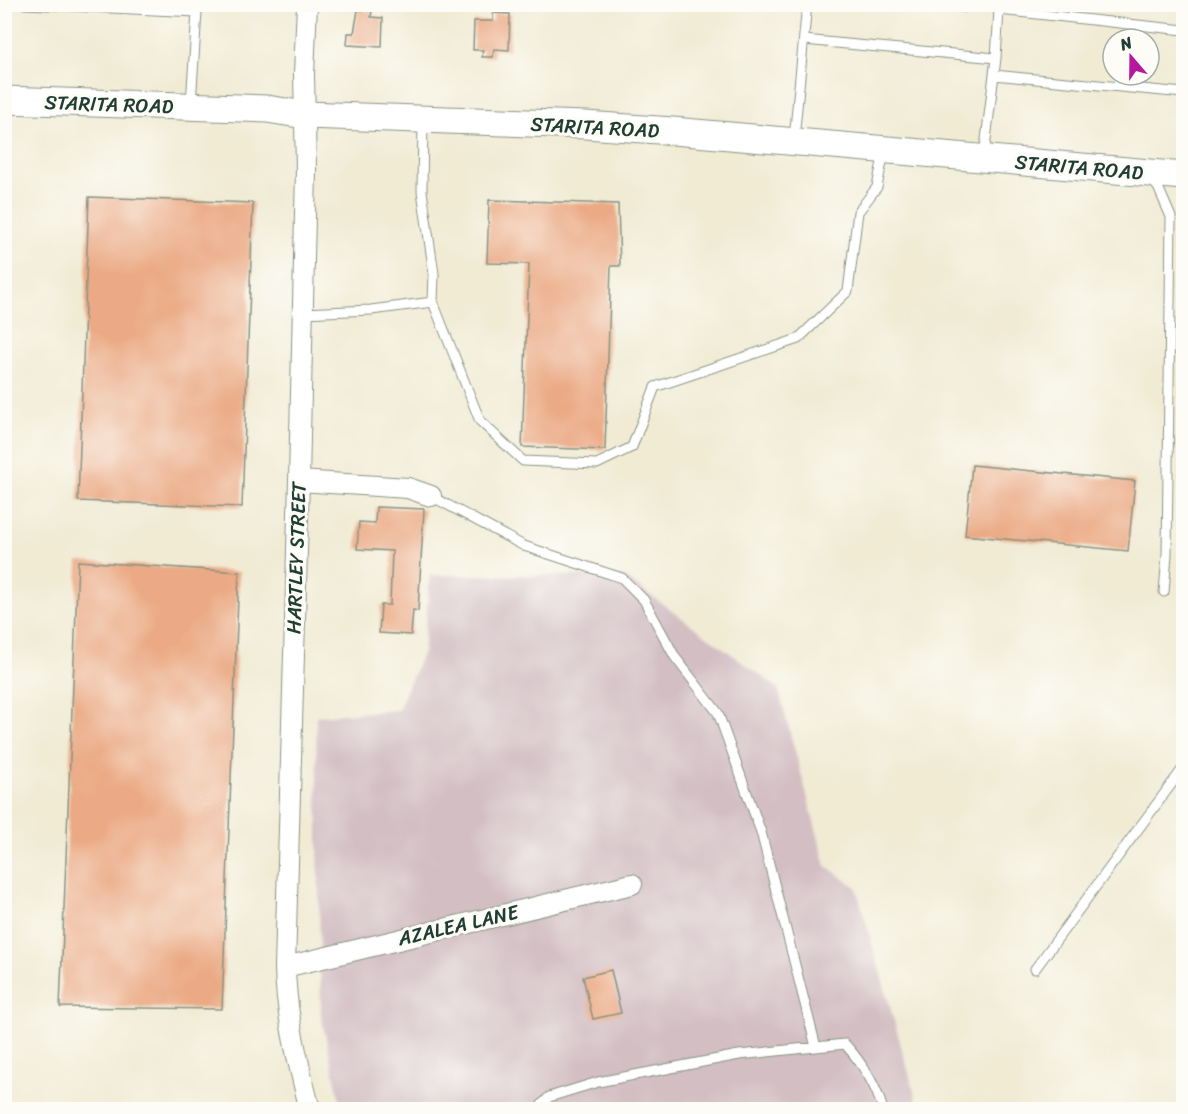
<svg xmlns="http://www.w3.org/2000/svg" width="1188" height="1114" viewBox="0 0 1188 1114" font-family="Sriracha,sans-serif">
<style>
.industrial{fill:#d2bec3}
.building{fill:#ebaa85}
.lines{fill:none;stroke-linecap:round;stroke-linejoin:round}
.lane-casing{stroke:#889484;stroke-width:11}
.street-casing{stroke:#889484;stroke-width:22}
.secondary-casing{stroke:#889484;stroke-width:29}
.lane{stroke:#fff;stroke-width:9}
.street{stroke:#fff;stroke-width:20}
.secondary{stroke:#fff;stroke-width:27}
.labels{text-anchor:middle;stroke-width:6;stroke-linejoin:round;paint-order:stroke}
.street-label{font-size:20px;fill:#1f3d34;stroke:#fdfcf7}
</style>
<rect width="100%" height="100%" fill="#fdfcf7"/>
<filter id="ink" filterUnits="userSpaceOnUse"><feTurbulence type="fractalNoise" baseFrequency=".0167" numOctaves="2"/><feDisplacementMap in="SourceGraphic" scale="12" xChannelSelector="R" yChannelSelector="G"/><feConvolveMatrix kernelMatrix="1 2 1 2 8 2 1 2 1" color-interpolation-filters="sRGB"/></filter>
<filter id="wash" filterUnits="userSpaceOnUse"><feTurbulence type="fractalNoise" baseFrequency=".008" numOctaves="4" result="noise"/><feDisplacementMap in="SourceGraphic" scale="24" xChannelSelector="R" yChannelSelector="G"/><feGaussianBlur stdDeviation="1.35" result="paint"/><feColorMatrix in="noise" values="0 0 0 0 0 0 0 0 0 0 0 0 0 0 0 0 0 1.4 0 .05"/><feComposite in="paint" operator="in"/></filter>
<g filter="url(#wash)">
<rect width="100%" height="100%" fill="#f1ebd4"/>
<path class="industrial" d="M430,575l194,1 154,112 48,178 30,21 63,222h-577l-21,-93 -5,-300 82,-6 25,-58z"/>
<g id="blocks">
<path class="building" d="M897,4h69l-1,8z
M358,10l14,1 -1,6 12,1 -1,29 -35,-2 1,-12h6z
M493,13l17,1 -1,36 -15,-1 -1,8h-11l1,-7h-10l1,-29h19z
M89,197l164,6 -11,304 -164,-6z
M489,200l129,4 2,62h-9l-6,184 -83,-3 7,-183 -42,-1z
M972,465l163,16 -7,70 -163,-16z
M376,507l48,2 -6,102 -5,-1 -2,25 -32,-2 2,-28h9l2,-54 -35,-2 2,-27 16,1z
M78,561l161,11 -17,437 -162,-2z
M611,970l10,43 -28,6 -10,-42z"/>
</g>
</g>
<g filter="url(#ink)">
<use href="#blocks" fill-opacity="0" stroke="#889484" stroke-width="1.5"/>
<g class="lines">
<g class="lane-casing">
<path id="lane" d="M25,4l172,8 -6,92
M804,40l192,18 -12,98
M996,58l3,-48 185,20
M994,75l190,18
M794,139l13,-135
M1151,180l7,7 13,30 -4,338 -3,37
M433,302l47,119 43,40 74,3 35,-17 23,-60 143,-48 50,-48 10,-79 19,-25 7,-35
M303,313l68,-3 62,-8 1,-28 -12,-83 1,-70
M431,496l93,50 98,32 22,22 31,57 43,56 43,119 55,215
M1035,969l149,-202
M537,1110l12,-13 49,-15 141,-27 106,-11c17,19 31,41 38,66"/>
</g>
<g class="street-casing">
<path id="street" d="M307,4l-3,70 2,96 -7,311 -14,486c1,49 13,95 25,143
M299,481l109,7 23,8
M285,967l347,-83"/>
</g>
<g class="secondary-casing">
<path id="secondary" d="M4,100l263,9 38,6 280,10 88,6 511,45"/>
</g>
<use href="#lane" class="lane"/>
<use href="#street" class="street"/>
<use href="#secondary" class="secondary"/>
</g>
</g>
<g class="labels">
<g class="street-label">
<text transform="translate(109 104) rotate(2)" y="7">STARITA ROAD</text>
<text transform="translate(595 127) rotate(3)" y="7">STARITA ROAD</text>
<text transform="translate(1079 167) rotate(5)" y="7">STARITA ROAD</text>
<text transform="translate(296 558) rotate(-88)" y="7">HARTLEY STREET</text>
<text transform="translate(458 925) rotate(-13)" y="7">AZALEA LANE</text>
</g>
</g>
<rect width="1188" height="1114" fill="none" stroke="#fdfcf7" stroke-width="24"/>
<g transform="translate(1131 57) rotate(340)"><circle r="28" fill="#fdfcf7" stroke="#a4b0a9" stroke-width="1.5"/>
<path d="M0-4.5L10 22L0 15L-10 22Z" fill="#b5179e"/>
<text y="-9" font-size="16" font-weight="bold" text-anchor="middle" fill="#1f3d34">N</text>
</g>
</svg>
